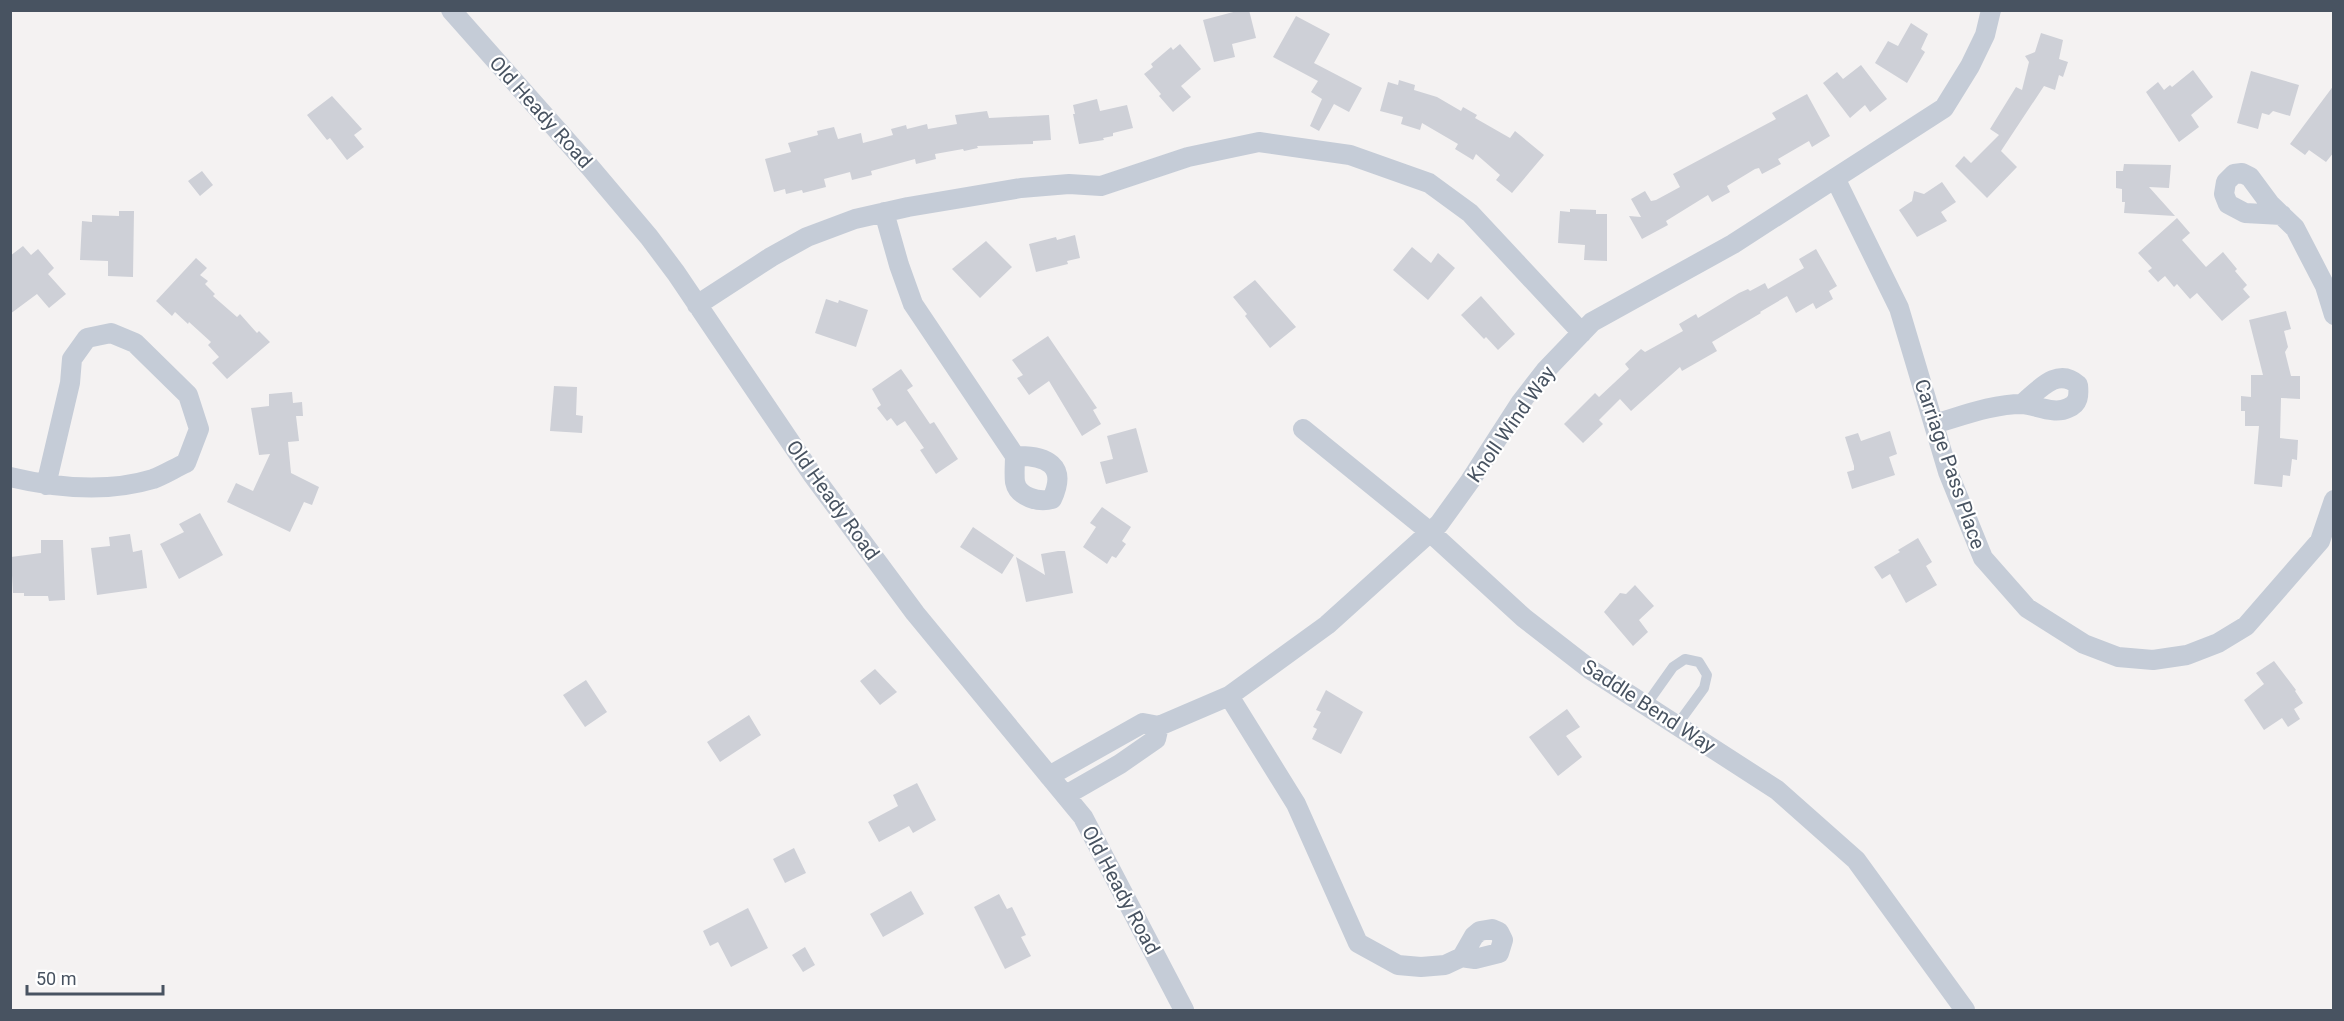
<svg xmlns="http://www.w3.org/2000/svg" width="2344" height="1021" viewBox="0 0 2344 1021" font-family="Roboto,sans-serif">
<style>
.building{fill:#ced0d7}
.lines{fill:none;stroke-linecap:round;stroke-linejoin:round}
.service{stroke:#c5ccd7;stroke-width:10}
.minor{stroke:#c5ccd7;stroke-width:20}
.labels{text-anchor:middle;stroke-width:4.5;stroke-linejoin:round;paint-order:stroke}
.street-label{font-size:20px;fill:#485361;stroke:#fff}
</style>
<rect width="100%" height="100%" fill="#f4f2f2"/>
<path class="building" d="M1241,10h8l7,28 -24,6 3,13 -21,5 -11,-42z
M1296,16l34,18 -16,29 48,25 -13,24 -15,-8 -15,27 -9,-5 12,-27 -11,-7 7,-11 -45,-24z
M1911,23l17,11 -7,15 4,3 -18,31 -32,-20 13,-22 10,5z
M2041,33l22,7 -4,19 9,3 -5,15 -4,-2 -4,15 -11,-4 -43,65 16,16 -30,31 -32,-32 9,-10 7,7 28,-28 -9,-6 26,-42 6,3 7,-28 -4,-6 10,-4z
M1180,44l21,25 -20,17 10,11 -18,15 -14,-16 2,-2 -17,-20 9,-7 -2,-3 20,-17 2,3z
M1861,65l26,34 -17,13 -5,-7 -15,13 -27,-35 14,-11 6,7z
M2193,70l20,27 -22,18 8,12 -20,15 -33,-50 12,-10 6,8 6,-5 2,2z
M2251,71l48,14 -9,31 -17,-5 -4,4 -7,-2 -4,16 -21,-6z
M1399,80l16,5 -1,5 23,7 24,14 2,-4 14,8 -2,3 35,20 5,-7 29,24 -32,38 -16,-13 4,-5 -24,-21 -3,6 -18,-11 3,-5 -36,-21 -2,7 -19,-6 2,-7 -23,-6 8,-29 10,3z
M2334,85v67l-8,10 -17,-12 -4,5 -15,-11z
M1807,94l23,42 -18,11 -3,-6 -31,18 3,5 -19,10 -3,-6 -4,1 -28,17 3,6 -18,10 -4,-7 -42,26 2,4 -26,14 -13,-23 12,1 -10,-18 14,-8 6,10 5,-1 24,-13 -7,-13 103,-55 -4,-6z
M332,96l30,33 -8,6 10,12 -17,13 -17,-22 -3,2 -20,-25z
M1097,99l3,12 27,-6 6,23 -20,5v3l-10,2 1,2 -25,4 -6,-30h2l-2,-9z
M987,111l2,7 60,-3 2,25 -18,1v3l-56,2 1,2 -14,3 -1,-2 -28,5 1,5 -20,5 -1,-5 -44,12 1,4 -20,5 -2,-8 -26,7 2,8 -23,6 -1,-3 -16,4 -1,-5 -11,3 -9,-33 26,-7 -3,-9 30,-8 -1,-4 17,-4 4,12 23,-6 2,10 30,-8 -2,-6 15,-4 1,4 20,-5 1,5 29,-5 -2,-9z
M2124,164l47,1 -2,23 -20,-1 26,29 -51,-3 1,-11h-3v-13l-6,-1v-17h7z
M202,171l11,14 -13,11 -12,-15z
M1942,182l14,20 -15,10 6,9 -30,16 -18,-27 13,-9 2,-10 10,3z
M1570,209l26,1v4h11v47l-23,-1 1,-15 -27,-2 2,-32 10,1z
M119,211h15l-1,66 -25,-1v-15l-28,-1 2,-39 10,1v-7l27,1z
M2177,218l13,15 -8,7 24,27 17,-15 14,17 -2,2 12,14 -4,4 7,8 -28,24 -25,-28 -7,6 -13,-15 -3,3 -9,-11 -7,6 -10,-11 4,-3 -14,-15z
M1075,235l5,23 -13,3 1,3 -32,8 -7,-28 27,-7 1,3z
M986,241l26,26 -32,31 -28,-29z
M23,246l8,9 7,-6 16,19 -6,6 18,20 -17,14 -12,-14 -27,20v-58z
M1412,247l19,16 7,-10 17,15 -27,32 -35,-30z
M1816,249l21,37 -8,5 4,8 -17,10 -3,-6 -17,10 -9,-17 -27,16 1,1 -49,29 5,9 -35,20 -2,-4 -49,44 -11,-12 -21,21 4,4 -20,19 -19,-19 31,-31 4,4 30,-28 -4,-5 16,-15 4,3 38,-21 -4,-7 17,-10 2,4 41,-25 9,-4 2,2 15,-8 3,6 36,-21 -5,-9z
M196,258l11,10 -7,7 8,6 -3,3 10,10 -2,2 24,21 3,-3 17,19 2,-2 11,11 -43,37 -15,-16 7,-6 -11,-12 3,-3 -22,-20 -1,2 -13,-12 -3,4 -16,-15z
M1255,280l41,47 -26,21 -25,-32 2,-2 -14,-17z
M1481,296l34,38 -17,16 -12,-13 -2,2 -23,-24z
M826,299l12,4 1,-3 29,10 -12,37 -41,-14z
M2286,311l5,18 -7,2 4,16 -3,5 6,24h9v23l-19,-1 -1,40 18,2 -1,20 -5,-1 -2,17 -7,-1 -1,12 -28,-3 5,-58h-14v-15h-4v-15l10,1v-22h12l-14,-55z
M1048,336l49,72 -4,2 8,14 -19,12 -33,-55 -20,14 -12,-17 6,-3 -11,-15z
M901,369l12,17 -6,4 23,34 4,-2 24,37 -22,15 -16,-24 4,-2 -19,-27 -8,5 -6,-8 -4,3 -10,-13 4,-3 -9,-16z
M554,386l23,1 -1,28 7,1 -1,17 -32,-2z
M292,392l1,11 9,-1 1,14h-7l3,25 -11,1 3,31 28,14 -7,18 -8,-3 -14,30 -63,-30 9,-19 17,8 17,-37 -11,1 -8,-47 18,-2v-12z
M1136,428l12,44 -42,12 -6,-22 13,-3 -6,-23z
M1890,431l7,23 -8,3 6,18 -43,14 -5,-17 7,-2v-4l-9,-29 13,-4 3,8z
M1102,507l29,20 -9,14 4,3 -10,14 -4,-2 -5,8 -24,-17 13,-20 -6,-4z
M200,513l23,42 -44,24 -19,-35 24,-12 -5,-8z
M973,527l41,28 -12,19 -42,-27z
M130,534l3,18 9,-2 5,38 -50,7 -6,-47 19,-2 -1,-9z
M1918,538l14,24 -6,4 11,19 -31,18 -16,-29 -8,5 -8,-12 26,-15 -2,-2z
M41,540h22l2,60 -16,1 -1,-5h-24v-3h-11l-2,-36 30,-4z
M1058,551h7l8,42 -47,9 -10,-45 29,18 -4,-21z
M1635,585l19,21 -15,14 9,12 -15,14 -29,-34 16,-19 6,1z
M2274,661l22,29 -1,1 8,12 -9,6 6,10 -12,8 -6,-9 -18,12 -20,-30 20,-16 -8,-11z
M875,669l22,23 -17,13 -20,-24z
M586,680l21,32 -22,15 -22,-32z
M1326,690l37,22 -22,42 -29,-15 5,-10 -4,-2 8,-15 -5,-2z
M1567,709l13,18 -14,9 16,21 -24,19 -29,-39z
M749,715l12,20 -41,27 -13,-20z
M917,783l19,37 -23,13 -4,-7 -30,16 -11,-20 30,-16 -5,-11z
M794,848l12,25 -21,10 -12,-24z
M911,891l13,23 -41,23 -13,-23z
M999,894l8,15 5,-2 14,28 -5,2 10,19 -26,13 -31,-62z
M748,908l20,40 -37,19 -13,-25 -8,4 -7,-15z
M805,947l10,18 -12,7 -11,-17z"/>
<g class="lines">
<path class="service" d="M1646,705l27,-38 12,-8 14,3 8,13 -3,13 -27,37"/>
<path class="minor" d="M451,10l138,156 60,71 27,36 136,201 103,139 168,204 101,193
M1835,178l64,130 49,164 35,86 44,50 57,36 34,13 35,3 34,-5 31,-12 28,-17 74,-85 14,-41
M884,212l15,53 14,39 102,152c0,8 -1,18 0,26 3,15 24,21 37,17 16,-34 -6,-44 -37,-43
M2282,215l-37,-2 -17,-9 -4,-10 2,-12 8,-8 8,-1 8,4 20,27 25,24 30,58 9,29
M697,305l74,-48 36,-20 48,-18 53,-12 113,-19 48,-4 32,2 87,-29 71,-15 91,13 79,28 41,30 112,120
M1934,424c28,-8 59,-20 88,-20 14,1 32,11 46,4 11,-4 11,-13 10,-23 -21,-19 -40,6 -56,19
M1303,429l127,103 94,86 67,52 186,120 79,70 109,150
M10,477c46,11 97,16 143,2 11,-4 22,-11 33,-16l13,-34 -11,-34 -53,-52 -24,-10 -24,5 -15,21 -2,24 -24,102
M1229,696l67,108 62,139 40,22 23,2 24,-2 17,-8 12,-21 6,-5 12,-2 7,3 4,8 -4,13 -24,6 -14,-2
M1049,776l94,-53 16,3 70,-30 98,-71 112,-101 31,-43 51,-79 24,-31 47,-49 141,-78 211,-136 26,-42 15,-31 6,-25
M1066,795l54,-31 36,-25 3,-13"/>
</g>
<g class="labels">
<g class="street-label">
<text transform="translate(541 112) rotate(48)" y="7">Old Heady Road</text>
<text transform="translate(1511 424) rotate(-55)" y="7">Knoll Wind Way</text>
<text transform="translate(1950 464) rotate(71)" y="7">Carriage Pass Place</text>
<text transform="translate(833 500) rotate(54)" y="7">Old Heady Road</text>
<text transform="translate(1649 706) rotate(33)" y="7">Saddle Bend Way</text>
<text transform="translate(1121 890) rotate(62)" y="7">Old Heady Road</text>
</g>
</g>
<rect width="2344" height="1021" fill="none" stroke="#485361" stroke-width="24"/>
<path d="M27 985v9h136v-9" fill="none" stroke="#485361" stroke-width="3"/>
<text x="36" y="985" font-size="18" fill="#485361" stroke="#ffffff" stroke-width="4.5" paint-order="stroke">50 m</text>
</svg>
